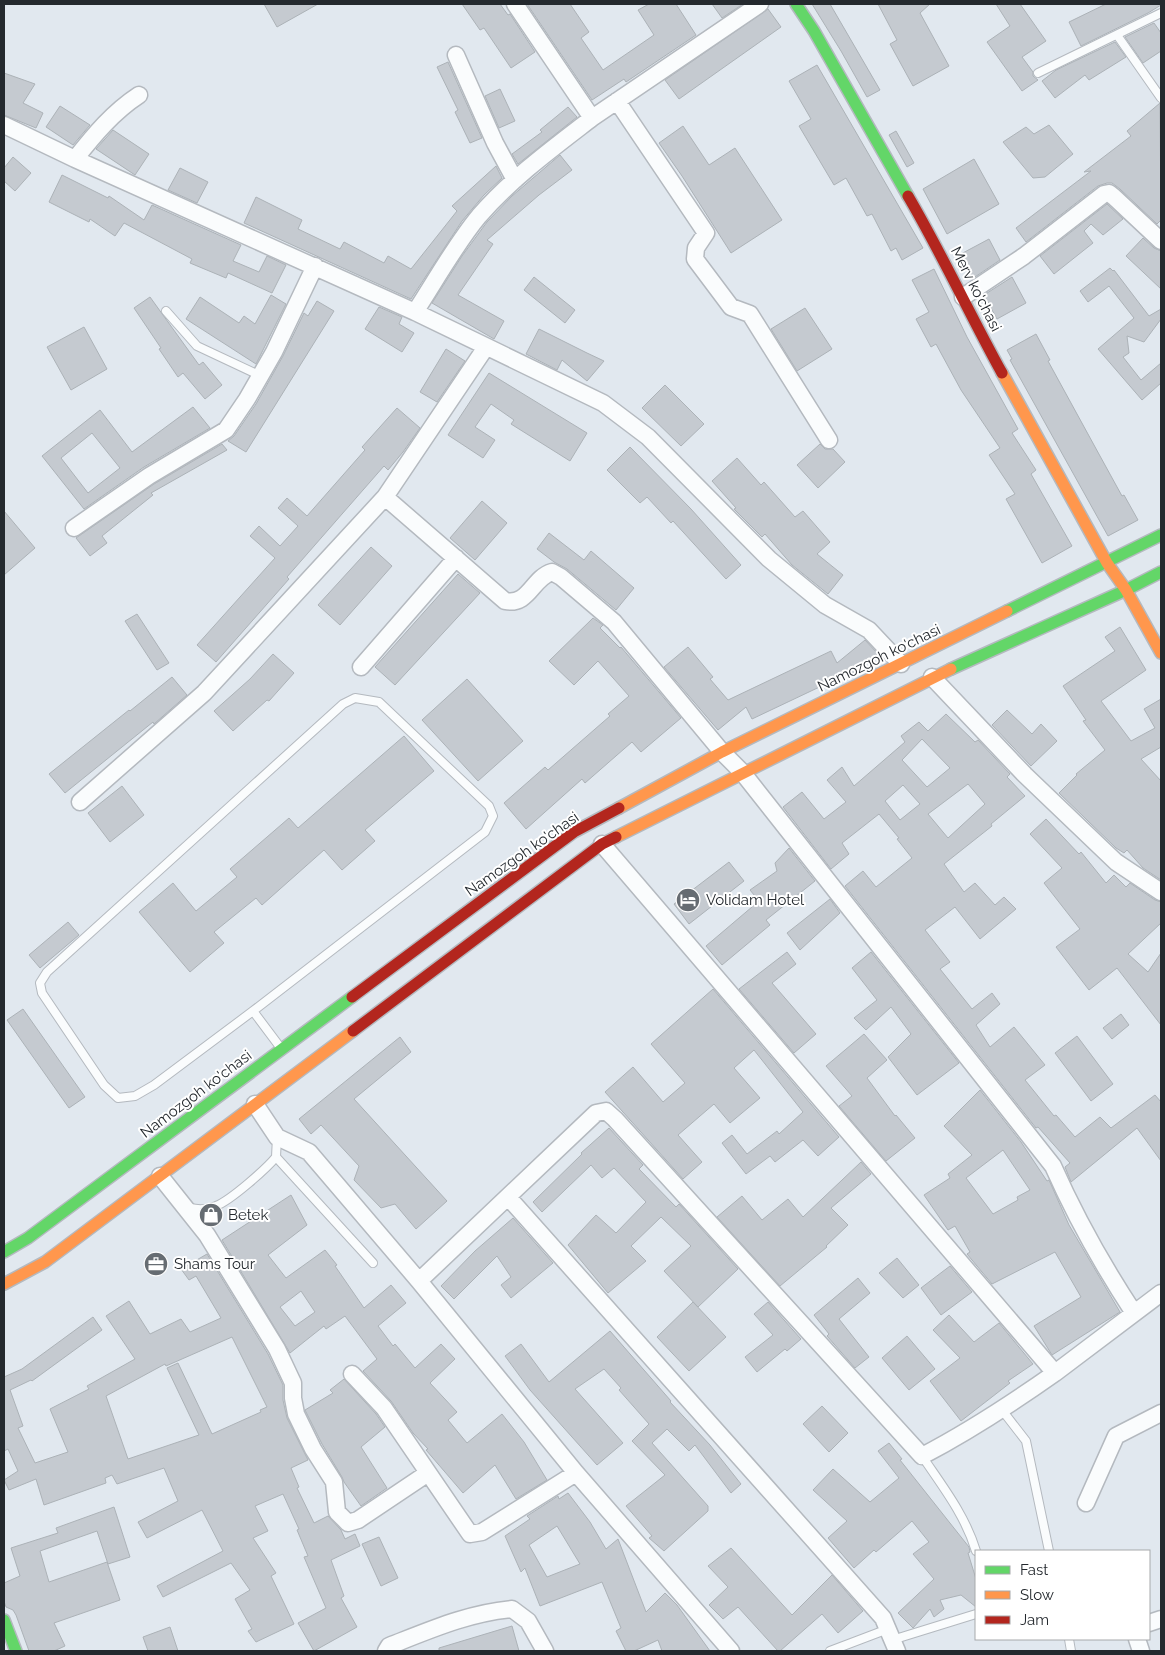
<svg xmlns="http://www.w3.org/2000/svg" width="1165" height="1655" viewBox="0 0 1165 1655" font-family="Raleway,sans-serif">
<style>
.building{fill:#c5cad0;stroke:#acb2b7;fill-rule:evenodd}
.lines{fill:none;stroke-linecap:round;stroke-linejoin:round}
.lane-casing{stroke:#b4b9bf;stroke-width:10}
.street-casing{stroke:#b4b9bf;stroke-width:19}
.fast-casing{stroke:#b4b9bf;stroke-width:14}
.slow-casing{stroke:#b4b9bf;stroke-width:14}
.jam-casing{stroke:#b4b9bf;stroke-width:14}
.lane{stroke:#fafcfd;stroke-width:8}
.street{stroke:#fafcfd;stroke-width:16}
.fast{stroke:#63d668;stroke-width:11}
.slow{stroke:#ff974d;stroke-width:11}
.jam{stroke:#b3261e;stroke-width:11}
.labels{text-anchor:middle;stroke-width:4;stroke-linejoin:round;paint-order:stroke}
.street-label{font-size:15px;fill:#24292e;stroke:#fff}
.poi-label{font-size:15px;fill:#24292e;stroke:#fff;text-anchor:start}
</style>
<rect width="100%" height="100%" fill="#e1e8ef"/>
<path class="building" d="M264,4h54l-41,23z
M462,4h38l8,11 2,-1 25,38 -24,16 -27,-40 -4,2z
M527,4h43l19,28 -8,6 22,32 51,-35 -16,-25 11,-6h27l20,31 -70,47 -2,-3 -32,21z
M712,4h31l-21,14z
M812,4h18l50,86 -13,7 -26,-46z
M878,4h52l-10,9 29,53 -36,20 -23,-42 7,-4z
M996,4h24l26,37 -24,16 11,15v4l5,4 -16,11 -35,-49 23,-16z
M1106,4h55v1l-13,8 -67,33 -12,-24z
M768,9l13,18 -102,72 -14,-19z
M1154,23l7,10v18l-18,12 -18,-26z
M1115,42l11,15 -37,23 -4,-5 -30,23 -13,-17 14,-11z
M448,62l34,76 -12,5 -15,-31 3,-2 -21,-43z
M817,65l106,183 -21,12 -6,-12 -5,3 -19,-37 -5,2 -21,-38 -12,7 -35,-59 12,-7 -22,-38z
M4,73l31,11 -12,19 20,10 -7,15 -32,-13z
M500,89l15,32 -16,7 -14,-32z
M1160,103l1,117 -4,4 -37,-35 -8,-6h-5l-9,3 -72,56 -10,-14 75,-57 -7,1 47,-36 -4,-5z
M60,106l30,19 -17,20 -27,-18z
M568,107l9,10 -59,47 -6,-10 30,-22 -2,-2z
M1049,125l24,29 -28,23 -12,1 -30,-36 23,-15 8,7z
M683,126l26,39 26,-17 47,72 -51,33 -49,-77 -23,-33z
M113,130l36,24 -14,21 -39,-26z
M896,131l18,32 -7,4 -18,-32z
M560,155l12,15 -33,25 -52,45 6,4 -35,51 46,26 -10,18 -62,-36 30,-47 25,-34 25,-26z
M13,157l18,16 -16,18 -11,-10v-13z
M974,159l25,45 -52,30 -24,-45z
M496,166l6,12 -18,17 -22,26 -51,78 -167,-76 12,-26 46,23 -4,9 42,20 4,-7 40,21 4,-7 23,13 46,-58 -5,-5z
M180,168l28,14 -11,21 -29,-13z
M62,175l46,23 1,-2 35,24 8,-15 89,40 -8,16 26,11 8,-16 19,9 -14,28 -44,-20 -2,5 -36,-15 2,-4 -68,-36 -9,13 -25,-17 -1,3 -40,-20z
M1107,204l16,15 -20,16 -12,-11 -7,7 9,12 -39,31 -14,-18z
M1143,238l11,10 7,3v38l-35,-33z
M989,239l11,21 -28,19 -13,-24z
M1110,268l3,3 1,-1 35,46 12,-7v10l-17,23 -17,-6 2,17 -6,4 18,23 20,-17v20l-19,17 -44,-51 36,-31 -25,-32 -21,16 -8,-11z
M934,269l33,68 51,92 -6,4 24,37 -5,4 41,72 -30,17 -36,-64 9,-5 -26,-39 11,-7 -39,-58 -25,-46 -5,3 -15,-28 13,-7 -17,-32z
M534,277l41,33 -10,13 -41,-33z
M1012,277l14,26 -29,16 -13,-24z
M271,295l15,9 -30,60 -70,-45 14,-22 39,26 5,-7 11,8z
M150,297l49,68 4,-3 19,23 -17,14 -22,-26 -5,4 -19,-28 2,-1 -27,-40z
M317,301l17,10 -88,141 -18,-11 6,-5 22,-32 27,-48 21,-43 4,3z
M379,307l23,10 -3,7 15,9 -12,19 -37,-23z
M805,308l27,41 -35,22 -26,-42z
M84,327l23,42 -36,21 -24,-43z
M539,329l48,24 17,8 -17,20 -25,-21 -5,10 -31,-16z
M1036,334l14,26 -2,1 52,95 22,40 2,-1 14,25 -30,16 -98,-176 2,-1 -5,-9z
M446,349l19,12 -28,41 -17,-10z
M489,373l98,60 -17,28 -59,-37 3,-4 -23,-16 -16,23 20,13 -12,18 -35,-23z
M665,385l39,39 -23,22 -39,-38z
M193,407l17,21 -66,39 -60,42 -42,-53 58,-46 32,42zM92,433l28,35 -32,25 -27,-35z
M397,408l23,20 -17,24 -15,18 -4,-4 -97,111 2,2 -73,83 -19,-17 78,-87 -25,-22 9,-10 21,20 18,-20 -20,-18 9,-10 20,18 58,-66 -3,-3z
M222,444l5,6 -76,43 2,2 -51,41 5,7 -17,13 -14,-18 78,-54z
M820,444l5,5h8l12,13 -27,26 -21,-23z
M630,447l61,62 50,56 -15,14 -53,-58 -2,2 -24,-26 -7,6 -33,-33z
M737,458l24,27 3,-3 31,35 8,-6 27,31 -13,12 26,21 -15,19 -36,-29 -27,-31 -3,3 -28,-28 2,-1 -24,-27z
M482,501l25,22 -32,37 -25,-22z
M4,511l31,37 -31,27z
M549,533l35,27 7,-9 43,37 -18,22 -49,-41 -13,-7 -17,-13z
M371,547l21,19 -52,59 -22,-20z
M458,574l22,19 -85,92 -20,-18z
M137,614l32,49 -12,7 -32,-49z
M593,618l10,7 -3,3 20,20 1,-1 60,71 -40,34 -9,-10 -47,41 -3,-4 -56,50 -22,-26 41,-36 3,3 62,-54 -2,-2 21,-18 -31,-35 -24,24 -25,-24z
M1120,627l26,43 -45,31 30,40 24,-13 -11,-19 17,-10v48l-20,12 20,22v99l-18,-12 -16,-18 -3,3 -8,-5 -57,-55 18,-18 -1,-1 29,-24 -22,-29 3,-1 -23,-34 52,-35 -10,-14z
M865,640l13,14 -18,15 -10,5 -1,-1 -97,46 -6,-12 -28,23 -54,-63 24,-20 25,30 -3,2 18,21 103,-49 6,12z
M273,654l21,19 -25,28 -2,-1 -34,31 -19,-20 36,-32z
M172,677l15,18 -33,29 -1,-2 -88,71 -16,-19 80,-64 1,1z
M467,679l56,62 -45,40 -56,-61z
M1007,710l25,24 9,-10 16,17 -26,25 -39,-41z
M946,714l29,28 3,-2 32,34 -3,3 18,19 -34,28 1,2 -48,38 20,28 11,-9 20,22 9,-8 12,12 -36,30 -25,-32 -30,23 25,32 -10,7 32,40 20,-16 8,11 -24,21 14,22 24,-20 31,38 -20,15 29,36 2,-1 19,22 25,-20 11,11 44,-33 6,7v59l-24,-33 -66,54 -6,-15 5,-4 -32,-36 -2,1 -191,-242 18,-15 13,16 36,-29 -15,-19 2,-1 -20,-24 -37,29 7,11 -18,15 -48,-62 19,-15 22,27 22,-17 -19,-22 15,-13 12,19 51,-44 -4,-6 18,-14 9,9zM922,739l28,29 -23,19 -25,-27zM968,784l17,20 -37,34 -20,-24zM903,785l17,19 -20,16 -15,-19z
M404,736l30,35 -69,59 10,11 -33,29 -18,-20 -62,55 -6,-7 -42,34 10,11 -34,29 -51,-60 34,-29 23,28 41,-34 -7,-8 59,-51 9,10z
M122,786l22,29 -34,27 -22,-29z
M1046,819l33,35 2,-2 25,31 8,-8 12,12 4,-4 25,17 6,2v21l-33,31 20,18 13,-19v72l-44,-57 -28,22 -33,-43 24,-18 -36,-46 18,-15 -32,-34z
M789,848l26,33 -49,39 4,5 -48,40 -16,-19 53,-45 -9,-11 27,-19 -2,-8z
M729,862l15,19 -55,43 -15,-20z
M830,899l10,14 -40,37 -13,-17z
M68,922l11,13 -39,33 -11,-13z
M787,952l9,12 -24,19 44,51 -22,19 -55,-64z
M871,952l88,111 -42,32 -29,-38 23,-23 -20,-27 -25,23 -12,-12 23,-18 -25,-32z
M713,989l126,148 -21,19 -15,-16 -28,22 -5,-6 -24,18 -24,-31 10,-8 15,19 30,-23 2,3 24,-22 -49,-62 -20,18 26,30 -30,25 -16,-19 -36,31 24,27 -19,17 -78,-87 28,-25 30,35 22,-19 -34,-39z
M23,1009l62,88 -16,11 -62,-88z
M1121,1014l8,11 -17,14 -9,-11z
M864,1034l23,26 -20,18 28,38 1,-1 19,23 -29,23 -47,-55 13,-10 -26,-30z
M1077,1036l36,48 -22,17 -36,-48z
M400,1037l11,15 -57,47 93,102 -31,28 -21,-25 -14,4 -27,-28 5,-14 -38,-41 -10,9 -12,-15z
M980,1090l41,52 26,39 2,-1 20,45 51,87 -68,43 -18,-29 47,-29 -26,-45 -63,32 -25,-30 3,-2 -15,-26 -7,4 -24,-35 26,-17 -2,-4 24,-19 -28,-29zM1003,1150l27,40 -13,7 1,3 -25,14 -27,-36z
M609,1128l34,37 -4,4 37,38 3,-3 59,65 -40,38 -34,-36 27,-25 -30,-29 -30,29 15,15 -38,32 -40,-48 28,-30 20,18 30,-31 -32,-34 -12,10 -11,-13 -49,47 -9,-10 49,-48 -1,-1z
M861,1162l10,12 -40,34 17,17 -22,21 1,1 -47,39 -63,-69 25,-21 20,24 26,-21 15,18z
M291,1195l16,30 -39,30 18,23 39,-28 12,15 -2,1 29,42 27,-23 15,18 -28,23 15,20 2,-2 20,24 26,-24 14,15 -25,24 27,29 -9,8 19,23 35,-29 22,28 23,38 -31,19 -21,-34 -32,28 -37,-43 2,-1 -15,-16 -22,-32 -28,-30 14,-12 -32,-43 -19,13 -2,-3 -34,27 -68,-113zM301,1291l14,21 -20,14 -15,-19z
M513,1218l40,45 -42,35 -10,-13 10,-8 -14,-21 -43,43 -13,-13 34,-35z
M207,1254l61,100 15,31v15l4,18 21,42 -17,8 8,19 -2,1 17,35 14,-7 13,14 4,9 10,-5 5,12 -29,14 13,36 -3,2 16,29 -43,24 -16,-28 28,-15 -22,-51 4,-1 -11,-26 2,-1 -16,-35 -28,12 13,25 -15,7 23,35 -5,3 23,48 -38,18 -8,-11 4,-2 -17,-30 15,-9 -19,-27 -68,34 -6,-11 66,-35 -21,-41 -55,28 -9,-16 40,-21 -14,-33 -47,16 -5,-9 -7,3 1,5 -62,22 -8,-26 -27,11 -5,-10 14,-9 -10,-22 -4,2v-74l18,-8 71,-52 9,13 -70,51 -1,-1 -21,10 13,36 -5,2 17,35 33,-11 -18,-43 39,-20 -2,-3 48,-27 -29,-43 23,-15 21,33 31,-15 9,13 31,-14 -25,-42 -7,4 -8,-11zM232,1337l35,70 -7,3 1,2 -49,22 -34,-71 -11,5 32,67 -71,24 -22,-63 59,-32 1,2z
M897,1258l22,27 -16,13 -24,-25z
M950,1266l22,26 -31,23 -20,-27z
M858,1278l12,15 -31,26 30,38 -14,11 -28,-32 2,-2 -15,-19z
M693,1302l33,35 -37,34 -32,-34z
M768,1302l33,37 -14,12 -2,-2 -28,23 -12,-15 28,-22 -19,-21z
M949,1315l25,27 25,-19 34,41 -25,17 2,2 -49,38 -31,-40 30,-23 -27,-28z
M610,1331l61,70 -1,1 40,43 31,39 -10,9 -36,-48 -6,6 -22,-22 -15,14 56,63v5l-44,40 -15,-13 3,-2 -26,-30 39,-31 -33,-34 17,-17 -30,-34 2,-2 -17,-19 -29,20 48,54 -26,22 -67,-75 -25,-34 16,-12 28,38z
M907,1336l28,33 -26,21 -27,-32z
M344,1379l32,35 9,13 -24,20 26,41 -26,18 -17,-24 -2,-5 -20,-33 -17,-34 28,-17 -3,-3z
M822,1406l26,27 -19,19 -26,-28z
M889,1443l13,16 -2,1 69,87 1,5 -2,1 8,26v28l-15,-12 -21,5 4,9 -10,8 -4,-8 -17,19 -15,-15 36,-34 -21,-25 16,-12 -17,-21 -36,31 -2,-2 -20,18 -26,-30 19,-17 -34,-31 20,-21 37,33 29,-24 -21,-27z
M568,1493l22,29 16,27 12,-10 28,73 19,-19 12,12 33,46h-48l-4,-11 -24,11h-8l-10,-20 5,-3 -19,-46 -62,24 -15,-38 -4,4 -16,-36 25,-17 -3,-3 31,-20 1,3zM557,1526l23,38 -33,13 -18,-32z
M114,1507l16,50 -22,7 -11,-33 -57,20 9,31 58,-20 13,38 -66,23 11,23 -11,5h-25l-13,-36 -3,-5 -7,-3 -2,-6v-18l16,-7 -9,-28 47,-15 -2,-5z
M379,1537l19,41 -17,8 -19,-42z
M731,1548l61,67 40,-40 31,36 -25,22 -16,-19 -42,37h-2l-40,-44 -15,12 -14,-14 19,-18 -20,-21z
M512,1626l7,25h-80v-3z
M170,1627l8,24h-30l-5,-14z"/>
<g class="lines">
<g class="lane-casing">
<path id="lane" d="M1117,35l44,63
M1038,73l123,-60
M166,311l31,35 64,30
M355,698l24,4 110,104 4,10 -8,16 -232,179 -99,74 -19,11 -17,2 -14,-13 -62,-92 -2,-10 7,-11 296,-268z
M253,1011l27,36
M277,1137l-1,20 97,106
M190,1208c9,2 17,2 26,-2 15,-6 50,-37 60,-49
M1002,1410l24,31 23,110
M922,1456c21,31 43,59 54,95
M1069,1639l2,12
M892,1640l84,-26
M830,1651l58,-22"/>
</g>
<g class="street-casing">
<path id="street" d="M515,4l77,114 168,-114
M456,55l39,88 20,37
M617,101l89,132 -10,15 -1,11 36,48 19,7 79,126
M4,125l71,34 340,153 188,91 45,34 121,122 56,46 44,25 32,34
M75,159c19,-24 38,-47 64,-64
M963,297l61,-41 80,-62 5,-1 5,4 47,44
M415,312c21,-32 40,-67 64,-96 33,-38 74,-68 113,-98
M385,497l101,-150
M74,528l75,-52 77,-46 21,-31 27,-47 41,-86
M361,667l95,-109
M932,677l93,98 91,87 45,30
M80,802l124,-109 181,-196 120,104c24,5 27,-23 47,-29l9,5 53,45 108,130 20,20 311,394c23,52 50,100 81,147
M255,1104l22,33 32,15 110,129 157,192 155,178
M160,1176l47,59 70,114 16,34v15l3,16 17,35 21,33 3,30 11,11 10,-3 70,-47
M508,1197l375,421 14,33
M419,1281l177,-168 10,-2 9,8 307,337c48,-25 89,-52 133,-83l-453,-529
M1055,1373l106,-80
M352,1374l32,34 86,126 12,-2 94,-59
M1086,1503l30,-67 45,-23
M1149,1623l12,-4
M1137,1639l4,12
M386,1651l3,-5c41,-16 79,-33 123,-37l16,12 17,30"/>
</g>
<g class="fast-casing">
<path id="fast" d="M796,4l18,27 94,165
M1007,611l154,-76
M951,669l175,-79 35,-18
M4,1252l24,-14 324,-241
M4,1620l12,31"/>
</g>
<g class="slow-casing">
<path id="slow" d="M1002,373l105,190 19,27 35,63
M619,808l103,-56 285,-141
M616,837l335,-168
M4,1284l41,-22 308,-231"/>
</g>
<g class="jam-casing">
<path id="jam" d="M908,196c34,58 62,119 94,177
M352,997l222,-165 45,-24
M353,1031l249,-187 14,-7"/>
</g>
<use href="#lane" class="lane"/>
<use href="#street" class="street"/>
<use href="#fast" class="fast"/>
<use href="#slow" class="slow"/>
<use href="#jam" class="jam"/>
</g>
<defs>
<g id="hotel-disc" transform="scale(1.25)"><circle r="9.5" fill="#666c72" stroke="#fff"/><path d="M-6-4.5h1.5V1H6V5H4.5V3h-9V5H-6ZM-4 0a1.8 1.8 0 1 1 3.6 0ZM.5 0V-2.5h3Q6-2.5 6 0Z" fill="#fff"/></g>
<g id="shop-disc" transform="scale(1.25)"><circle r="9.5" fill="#666c72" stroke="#fff"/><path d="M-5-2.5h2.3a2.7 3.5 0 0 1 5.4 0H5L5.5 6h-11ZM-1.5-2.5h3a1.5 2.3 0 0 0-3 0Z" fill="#fff"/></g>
<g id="office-disc" transform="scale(1.25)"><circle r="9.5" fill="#666c72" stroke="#fff"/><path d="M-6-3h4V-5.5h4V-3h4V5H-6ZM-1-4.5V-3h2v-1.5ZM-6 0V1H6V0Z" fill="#fff"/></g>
</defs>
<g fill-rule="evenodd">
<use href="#hotel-disc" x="688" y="900"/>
<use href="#shop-disc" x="211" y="1215"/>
<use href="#office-disc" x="156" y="1264"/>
</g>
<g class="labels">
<g class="street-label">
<text transform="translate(976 289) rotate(63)" y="5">Merv ko'chasi</text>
<text transform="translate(879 658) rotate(-26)" y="5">Namozgoh ko'chasi</text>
<text transform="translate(522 854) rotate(-35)" y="5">Namozgoh ko'chasi</text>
<text transform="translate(196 1094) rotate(-37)" y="5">Namozgoh ko'chasi</text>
</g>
<g class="poi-label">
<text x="706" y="905">Volidam Hotel</text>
<text x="228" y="1220">Betek</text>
<text x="174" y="1269">Shams Tour</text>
</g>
</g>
<rect width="1165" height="1655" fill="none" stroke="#24292e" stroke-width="10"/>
<rect x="975" y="1550" width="175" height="90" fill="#ffffff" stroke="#a7a9ab"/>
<rect x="985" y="1566" width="25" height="8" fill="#63d668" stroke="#a7a9ab"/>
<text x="1020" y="1575" font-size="15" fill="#24292e">Fast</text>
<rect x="985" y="1591" width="25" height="8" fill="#ff974d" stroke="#a7a9ab"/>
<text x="1020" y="1600" font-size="15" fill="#24292e">Slow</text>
<rect x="985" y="1616" width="25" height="8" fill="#b3261e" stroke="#a7a9ab"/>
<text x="1020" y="1625" font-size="15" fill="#24292e">Jam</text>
</svg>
